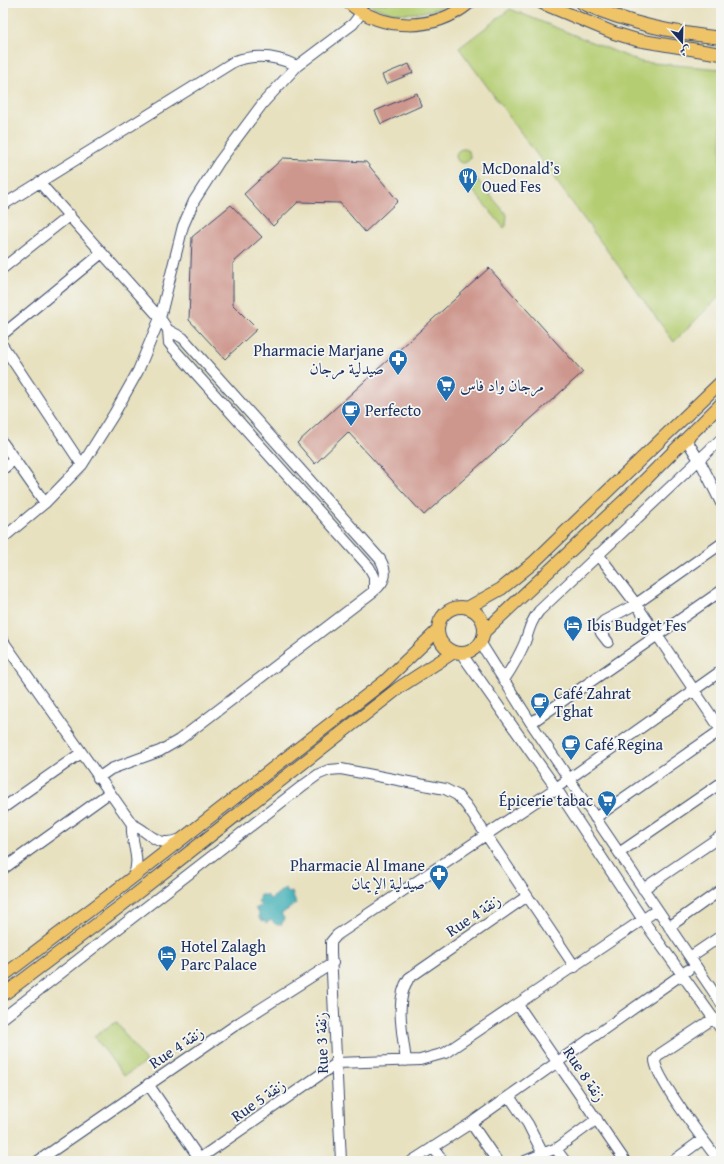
<svg xmlns="http://www.w3.org/2000/svg" width="724" height="1164" viewBox="0 0 724 1164" font-family="'Gentium Book Plus',Amiri,serif">
<style>
.green{fill:#b5cd72;stroke:#687e68}
.water{fill:#3daeb5;stroke:#2c6e8a}
.building{fill:#ce978e}
.lines{fill:none;stroke-linecap:round;stroke-linejoin:round}
.minor-casing{stroke:#3a4a6d;stroke-width:12}
.major-casing{stroke:#3a4a6d;stroke-width:14}
.minor{stroke:#fff;stroke-width:10}
.major{stroke:#efc469;stroke-width:12}
.labels{text-anchor:middle;stroke-width:3.5;stroke-linejoin:round;paint-order:stroke}
.poi-label{font-size:16px;fill:#1b2f5e;stroke:#f6f6f2;text-anchor:start}
.street-label{font-size:16px;fill:#1b2f5e;stroke:#f6f6f2}
</style>
<rect width="100%" height="100%" fill="#f6f6f2"/>
<filter id="ink" filterUnits="userSpaceOnUse"><feTurbulence type="fractalNoise" baseFrequency=".025" numOctaves="2"/><feDisplacementMap in="SourceGraphic" scale="8" xChannelSelector="R" yChannelSelector="G"/><feConvolveMatrix kernelMatrix="1 2 1 2 8 2 1 2 1" color-interpolation-filters="sRGB"/></filter>
<filter id="wash" filterUnits="userSpaceOnUse"><feTurbulence type="fractalNoise" baseFrequency=".012" numOctaves="4" result="noise"/><feDisplacementMap in="SourceGraphic" scale="16" xChannelSelector="R" yChannelSelector="G"/><feGaussianBlur stdDeviation="0.9" result="paint"/><feColorMatrix in="noise" values="0 0 0 0 0 0 0 0 0 0 0 0 0 0 0 0 0 1.4 0 .05"/><feComposite in="paint" operator="in"/></filter>
<g filter="url(#wash)">
<rect width="100%" height="100%" fill="#e7e1bf"/>
<path class="green" d="M368,3h82c-22,12 -60,16 -82,0z
M510,9l131,53 80,7v226l-47,47 -215,-294z
M456 156a7 7 0 1 1 14 0a7 7 0 1 1-14 0Z
M475,177l32,38 -1,11 -2,2 -39,-47z
M116,1022l30,40 -22,14 -30,-40z"/>
<path class="water" d="M285,888l3,5 4,-1 4,12 -15,10 3,4 -2,6 -5,1 -6,-5 -4,3 -8,-5v-5l-4,-4 6,-3 -3,-5 2,-6h6l5,4z"/>
<g id="blocks">
<path class="building" d="M409,64l4,9 -27,11 -4,-9z
M417,93l4,13 -40,18 -6,-13z
M283,158l83,4 32,39 -33,31 -25,-29 -42,-1 -25,24 -29,-32z
M231,205l31,32 -29,26v42l24,24 -32,30 -36,-39 3,-83z
M489,268l94,104 -159,143 -76,-83 -33,32 -18,-21z"/>
</g>
</g>
<g filter="url(#ink)">
<use href="#blocks" fill-opacity="0" stroke="#3a4a6d" stroke-width="1"/>
<g class="lines">
<g class="minor-casing">
<path id="minor" d="M362,12l-9,12 -56,42 -34,37 -44,59 -25,39 -11,25 -23,92 8,12 1,13 4,5 196,219 5,9v15
M3,205l232,-144c21,-7 42,-5 62,5
M3,268l67,-53
M3,334l99,-81
M3,346l79,119
M686,439l16,26 19,38
M3,443l42,60
M3,469l11,-9
M3,538l42,-35 37,-38 32,-51 24,-43 22,-53 -121,-136
M598,554l38,50 85,126
M3,641l129,183c19,8 23,25 49,15
M480,642l51,81 190,280
M608,642l-7,-9 -2,-7 5,-5 32,-17 85,-60
M461,653l95,135 87,132 78,109
M504,680c8,-12 15,-24 21,-38 4,-12 6,-21 14,-31l182,-172
M531,723l190,-132
M98,778l13,-9 49,-18 19,-11 195,-149c12,-10 14,-18 6,-32l-197,-221 -15,-8
M3,808l78,-55
M595,818l126,-88
M132,824c-2,19 10,34 1,53
M619,853l102,-70
M3,869l106,-76
M643,889l78,-53
M669,927l52,-37
M690,957l31,-21
M518,1005l107,156
M3,1018l298,-231 18,-13 10,-4 12,-1 104,20 12,6 9,10 109,162
M714,1018l-54,36 -5,6c0,18 51,83 64,101
M406,1061c-3,-25 -12,-61 3,-83l117,-81
M148,1084l53,77
M509,1096l19,28 15,30
M471,1123l26,38
M433,1147l10,14
M556,1149l9,12
M38,1161l202,-139 93,-59
M196,1161l141,-98 83,-3 25,-7 212,-143
M341,1161l-10,-209v-10l6,-7 219,-147 165,-117
M412,1161l59,-38 217,-153
M525,1161l34,-14 38,-28
M673,1161l30,-22"/>
</g>
<g class="major-casing">
<path id="major" d="M349,3c34,28 85,29 120,0
M542,3l72,30 23,7 84,14
M582,3c47,21 88,29 139,35
M438 630a23 23 0 1 1 46 0a23 23 0 1 1-46 0Z
M467,608l34,-19 32,-26 188,-181
M484,632l147,-138 90,-90
M3,976l107,-81 275,-214 53,-51
M3,995l119,-90 278,-218 54,-35"/>
</g>
<use href="#minor" class="minor"/>
<use href="#major" class="major"/>
</g>
</g>
<defs>
<g id="restaurant-pin" transform="scale(1)"><path d="M0 17L-7.5 6A9.5 9.5 0 1 1 7.5 6Z" fill="#1f6fb2" stroke="#f6f6f2"/><path d="M-5-6h1v4h1v-4h1v4h1v-4h1v5L-1.5 .5V6h-2V.5L-5-1ZM5-6V6H3V1.5H1.5Q1.5-4 5-6Z" fill="#fff"/></g>
<g id="pharmacy-pin" transform="scale(1)"><path d="M0 17L-7.5 6A9.5 9.5 0 1 1 7.5 6Z" fill="#1f6fb2" stroke="#f6f6f2"/><path d="M-2-6h4v4h4v4h-4v4h-4v-4h-4v-4h4Z" fill="#fff"/></g>
<g id="supermarket-pin" transform="scale(1)"><path d="M0 17L-7.5 6A9.5 9.5 0 1 1 7.5 6Z" fill="#1f6fb2" stroke="#f6f6f2"/><path d="M-6-5.5h2.5l.6 2H6L4.5 2H-2.5L-4.4-4H-6ZM-1.5 3.2a1.3 1.3 0 1 0 .1 0ZM3 3.2a1.3 1.3 0 1 0 .1 0Z" fill="#fff"/></g>
<g id="cafe-pin" transform="scale(1)"><path d="M0 17L-7.5 6A9.5 9.5 0 1 1 7.5 6Z" fill="#1f6fb2" stroke="#f6f6f2"/><path d="M-5.5-4.5H6V0H3Q3 3.5 0 3.5H-2.5Q-5.5 3.5-5.5 0ZM3-3.2v2h1.7v-2ZM-6 4.5H4V6H-6Z" fill="#fff"/></g>
<g id="hotel-pin" transform="scale(1)"><path d="M0 17L-7.5 6A9.5 9.5 0 1 1 7.5 6Z" fill="#1f6fb2" stroke="#f6f6f2"/><path d="M-6-4.5h1.5V1H6V5H4.5V3h-9V5H-6ZM-4 0a1.8 1.8 0 1 1 3.6 0ZM.5 0V-2.5h3Q6-2.5 6 0Z" fill="#fff"/></g>
</defs>
<g fill-rule="evenodd">
<use href="#restaurant-pin" x="468" y="177"/>
<use href="#pharmacy-pin" x="398" y="359"/>
<use href="#supermarket-pin" x="446" y="385"/>
<use href="#cafe-pin" x="351" y="410"/>
<use href="#hotel-pin" x="573" y="625"/>
<use href="#cafe-pin" x="540" y="702"/>
<use href="#cafe-pin" x="571" y="744"/>
<use href="#supermarket-pin" x="607" y="800"/>
<use href="#pharmacy-pin" x="439" y="874"/>
<use href="#hotel-pin" x="167" y="955"/>
</g>
<g class="labels">
<g class="poi-label">
<text x="482" y="174">McDonald’s<tspan x="482" dy="18">Oued Fes</tspan></text>
<text x="384" y="356" text-anchor="end">Pharmacie Marjane<tspan x="384" dy="18">صيدلية مرجان</tspan></text>
<text x="460" y="391">مرجان واد فاس</text>
<text x="365" y="416">Perfecto</text>
<text x="587" y="631">Ibis Budget Fes</text>
<text x="554" y="699">Café Zahrat<tspan x="554" dy="18">Tghat</tspan></text>
<text x="585" y="750">Café Regina</text>
<text x="593" y="806" text-anchor="end">Épicerie tabac</text>
<text x="425" y="871" text-anchor="end">Pharmacie Al Imane<tspan x="425" dy="18">صيدلية الإيمان</tspan></text>
<text x="181" y="952">Hotel Zalagh<tspan x="181" dy="18">Parc Palace</tspan></text>
</g>
<g class="street-label">
<text transform="translate(473 915) rotate(-34)" y="6">Rue 4 زنقة</text>
<text transform="translate(321 1043) rotate(-92)" y="6">Rue 3 زنقة</text>
<text transform="translate(176 1047) rotate(-34)" y="6">Rue 4 زنقة</text>
<text transform="translate(585 1074) rotate(56)" y="6">Rue 8 زنقة</text>
<text transform="translate(258 1100) rotate(-35)" y="6">Rue 5 زنقة</text>
</g>
</g>
<rect width="724" height="1164" fill="none" stroke="#f6f6f2" stroke-width="16"/>
<g transform="translate(682 42) rotate(160)" stroke="#f6f6f2" stroke-width="3" paint-order="stroke">
<path d="M0-3L7 15L0 10L-7 15Z" fill="#1b2f5e"/>
<text y="-6" font-size="11" font-weight="bold" text-anchor="middle" fill="#1b2f5e">ش</text>
</g>
</svg>
